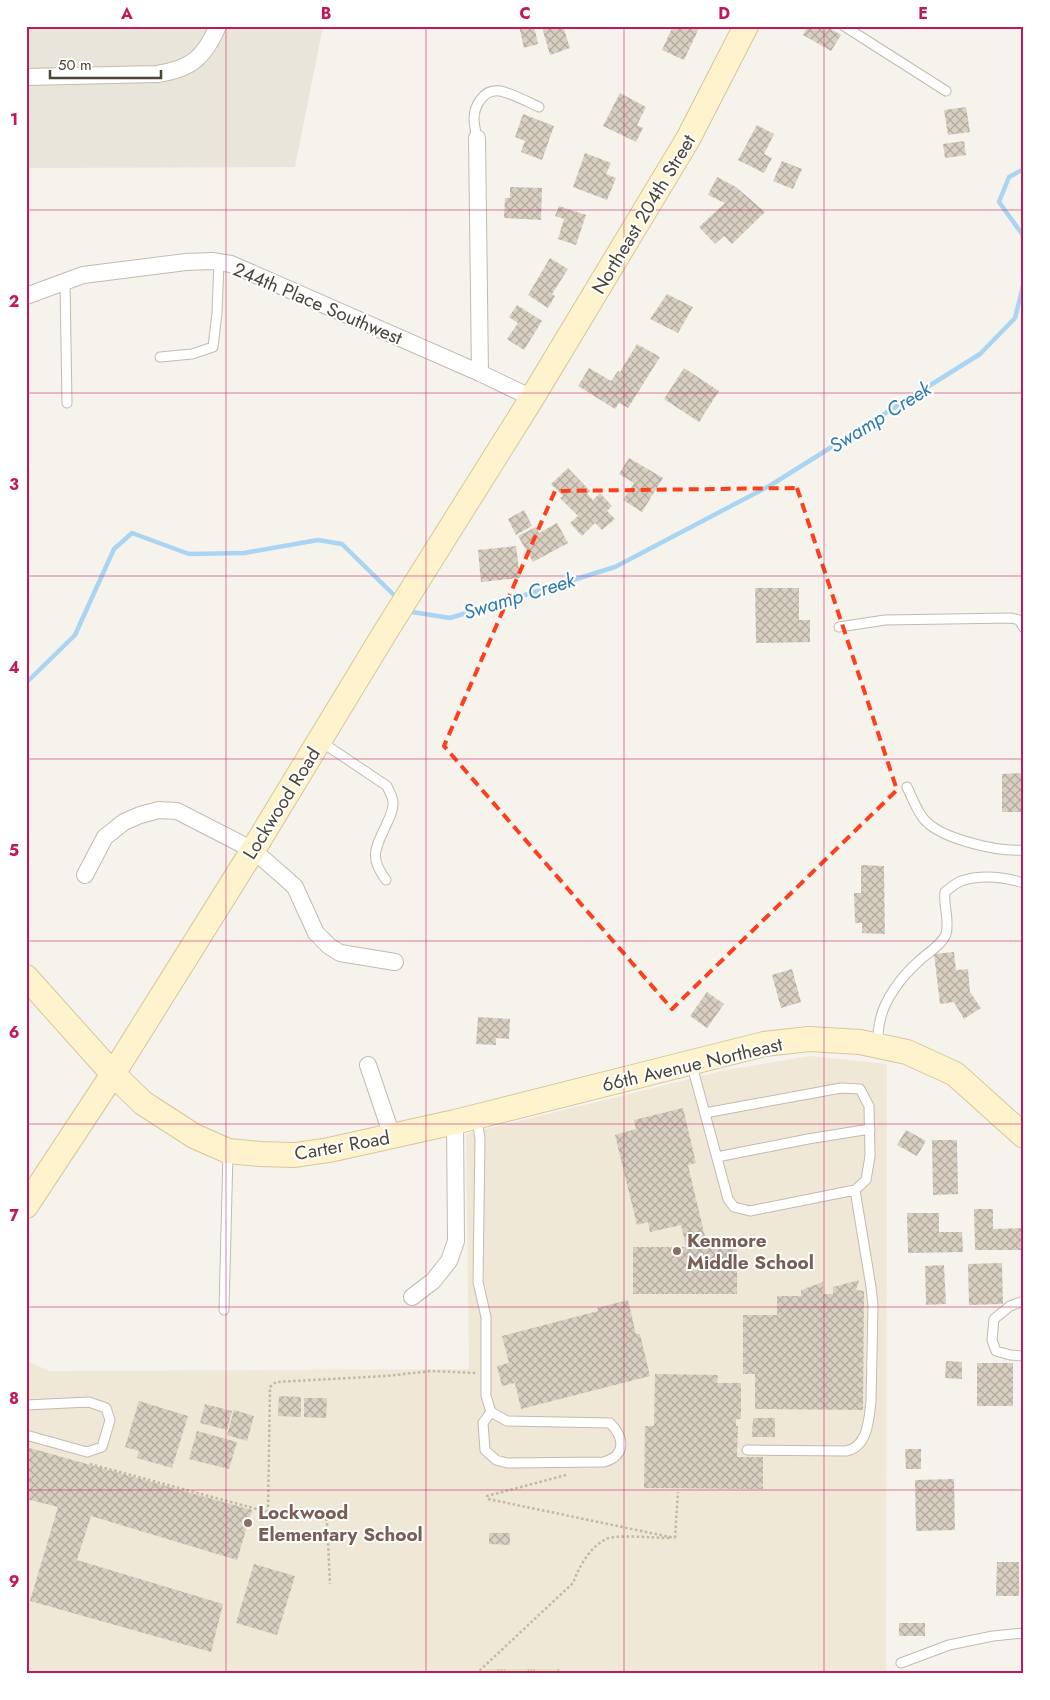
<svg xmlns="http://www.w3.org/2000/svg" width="1050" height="1700" viewBox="0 0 1050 1700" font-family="Jost,sans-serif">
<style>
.residential{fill:#eae5da}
.education{fill:#efe8d6}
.park{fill:url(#park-tufts)}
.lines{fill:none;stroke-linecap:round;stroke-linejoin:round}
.stream{stroke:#a9d4f2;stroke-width:4.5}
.building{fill:url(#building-cross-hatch)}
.lane-casing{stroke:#c2bbae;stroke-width:11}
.street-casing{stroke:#c2bbae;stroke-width:18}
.secondary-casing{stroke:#d6c79b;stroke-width:26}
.path{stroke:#c4b79f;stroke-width:2.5;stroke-dasharray:2.5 2.5;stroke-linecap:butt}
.lane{stroke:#fff;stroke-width:9}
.street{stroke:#fff;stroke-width:16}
.secondary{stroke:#fff3cd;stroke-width:24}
.marked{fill:none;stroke:#fc3f1d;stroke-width:4;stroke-dasharray:10 6;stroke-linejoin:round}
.grid{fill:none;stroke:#c2185b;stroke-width:1;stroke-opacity:0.55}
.education-dot{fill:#8d6e63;stroke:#fff;stroke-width:2}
.labels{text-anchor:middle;stroke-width:4;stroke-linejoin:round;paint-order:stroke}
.street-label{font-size:19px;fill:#4b4439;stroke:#fff}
.education-label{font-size:19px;font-weight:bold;fill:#785e54;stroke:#fff;text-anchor:start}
.water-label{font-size:20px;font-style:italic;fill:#2e7ab2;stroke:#fff}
.neatline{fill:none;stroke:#c2185b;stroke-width:2}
.grid-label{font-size:16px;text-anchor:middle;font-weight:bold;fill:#c2185b}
</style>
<defs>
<pattern id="park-tufts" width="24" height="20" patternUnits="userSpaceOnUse" patternTransform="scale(1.25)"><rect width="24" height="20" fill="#d2eab5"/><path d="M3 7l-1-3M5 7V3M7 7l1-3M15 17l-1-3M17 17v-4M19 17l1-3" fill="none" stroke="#b6ca9c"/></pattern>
<pattern id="building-cross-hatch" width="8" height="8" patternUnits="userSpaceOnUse" patternTransform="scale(1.25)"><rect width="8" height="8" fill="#d8cfc1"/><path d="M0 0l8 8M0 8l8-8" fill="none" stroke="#b1aa9e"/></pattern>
</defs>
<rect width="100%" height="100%" fill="#f6f3ec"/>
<path class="residential" d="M26,26h297l-28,141 -269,1z"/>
<path class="education" d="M810,1056l77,8 -1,610h-860v-313l24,10 419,-2 -3,-235 260,-64z"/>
<path class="park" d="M486,1669h74v5h-74z"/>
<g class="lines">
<path class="stream" d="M1024,169l-15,8 -10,25 23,32 2,8
M407,608l5,4 38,6 165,-51 156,-82 209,-131 35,-36 9,-36
M26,683l49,-48 39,-86 18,-16 57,21 55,-1 74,-13 24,4 56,55"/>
</g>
<path class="building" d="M519,26h15l4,18 -14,4z
M543,26h20l7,22 -20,7 -7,-24z
M673,26h27l-16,34 -22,-10z
M808,26h18l15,9 -10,16 -28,-16z
M620,93l26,14 -9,18 6,3 -7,14 -33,-16z
M966,107l4,25 -22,3 -4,-25z
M523,114l31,12 -12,34 -21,-8 4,-11 -10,-4z
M757,125l17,9 -10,20 8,4 -8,15 -26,-13z
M964,141l2,14 -21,3 -2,-14z
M585,153l26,10 -5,11 10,4 -9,22 -34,-13z
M782,161l20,8 -9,20 -20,-8z
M717,177l19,10 29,25 -33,32 -8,-8 -9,8 -16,-17 26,-24 -17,-8z
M510,187l32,1 -1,32 -37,-2 1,-20h5z
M559,206l27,9 -10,30 -18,-6 6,-20 -9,-3z
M550,258l18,11 -16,25 3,2 -7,12 -20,-13z
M667,294l26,13 -15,26 -28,-14z
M517,305l25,16 -18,29 -17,-11 11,-16 -9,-6z
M637,344l23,13 -32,51 -9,-5 -4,6 -37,-23 11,-18 22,13 7,-10 2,1z
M684,368l35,23 -20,31 -35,-23z
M629,458l34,20 -21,34 -19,-12 11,-17 -15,-9z
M568,468l22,23 -3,3 6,6 7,-7 12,13 -5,5 8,8 -13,11 -7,-7 -13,13 -12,-13 8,-7 -18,-18 3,-2 -12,-12z
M524,510l8,16 -16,9 -8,-16z
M557,523l11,20 -35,19 -15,-26 18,-9 3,6z
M516,546l4,32 -39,4 -3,-32z
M755,588h44v32h11v22l-54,1z
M1024,773v39h-22v-38z
M861,865l23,1 1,68 -23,-1v-10h-7l-1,-30h7z
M954,952l2,18 12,-1 2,23 11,16 -17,11 -10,-17 -14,2 -6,-50z
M792,969l9,33 -20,6 -9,-33z
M707,992l17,12 -17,24 -17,-12z
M478,1017l32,2 -1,20 -13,-1v7l-20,-1z
M683,1108l13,55 -8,2 18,76 -20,5 -5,-21 -31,7 -2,-10 -11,3 -22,-90 21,-6 -2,-9z
M906,1130l20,11 -9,15 -20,-11z
M932,1140h25l1,54 -25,1z
M974,1209h19v20l31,-1v22h-49z
M907,1213h32v19h23l1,20 -55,1z
M633,1247h104v47h-104z
M1002,1263l1,41 -34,1 -1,-41z
M944,1265l2,39 -20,1 -1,-39z
M859,1280l-3,10 8,1 -1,119 -108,-1v-35h-12v-59h34v-19h24v-6l22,-8v12h10v-7z
M628,1300l8,34h4l10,42 -129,33 -6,-26 -13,3 -5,-20 12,-3 -7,-27 96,-25 -1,-3z
M946,1361l16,1v17l-17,-1z
M977,1363h36v43h-36z
M655,1374l63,1 -1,8h24v36h-5v7h2l-1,31h26v32l-119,-1 1,-62h9z
M279,1396l22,1v20l-23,-1z
M304,1398h23l-1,20 -22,-1z
M139,1401l49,15 -16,52 -35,-10 2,-7 -14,-4z
M205,1404l27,7 -5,19 -27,-7z
M234,1410l20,6 -7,25 -20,-6z
M753,1418h22v19h-23z
M197,1431l40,11 -8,27 -40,-10z
M26,1447l226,63 -15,50 -146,-44 -14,44 146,44 -12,48 -181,-51 28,-94 -32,-8z
M905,1449h16v20h-15z
M954,1479l1,51 -39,1 -1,-51z
M489,1533h21v12l-21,-1z
M997,1562h22v34h-23z
M254,1564l41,12 -18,59 -41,-12z
M899,1623h26v13h-26z"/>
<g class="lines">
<g class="lane-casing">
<path id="lane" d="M844,26l102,65
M477,138c-1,-6 -3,-13 -3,-19 0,-13 10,-31 26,-28 11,2 28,11 39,16
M65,283l2,120
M160,357l32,-3 21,-7 4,-34 2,-51
M839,627l46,-7 126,-2 8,2 5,8
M320,741l67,45c2,6 7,12 6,18 0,7 -3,13 -6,19 -11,25 -19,33 -1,57
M907,787c5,10 9,22 16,31 16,21 75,34 101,32
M878,1044c0,-8 0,-16 2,-23 4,-22 23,-46 39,-60 8,-8 23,-16 27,-27 4,-14 -3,-28 -1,-42 5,-4 11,-9 16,-11 21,-7 43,-4 63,2
M691,1062l37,137 6,8 16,4 105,-21 11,-10 4,-24 -1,-50 -9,-17 -19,-1 -136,25
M477,1118l3,21 -2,143 8,35v79l5,16 16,9 103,2c14,14 17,32 -6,39l-97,1 -11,-3 -11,-10 -2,-27 8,-11
M717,1157l91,-18 62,-10
M1024,1301l-14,5 -16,13 -2,21 4,11 14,4 14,1
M224,1310l4,-157
M26,1405l63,-3 17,6 4,12 -8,27 -15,5 -61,-17
M747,1450l99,1c22,-4 23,-32 25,-50l2,-95 -2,-19 -16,-97
M901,1663l48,-18 44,-9 31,-3"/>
</g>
<g class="street-casing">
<path id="street" d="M26,77l131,-3c34,-5 47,-16 61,-48
M477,138l3,235
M26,296l57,-21 103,-13 26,-1 19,3 249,109 52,25
M85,875l20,-38 19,-15 16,-7 19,-5 18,1 76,39 31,27 11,10 21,46 13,13 11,7 55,9
M368,1065l24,71
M412,1297l21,-16 16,-20 7,-20 -1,-119"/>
</g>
<g class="secondary-casing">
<path id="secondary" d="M26,977l87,97 30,29 51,33 34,15 32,3 35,1 34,-5 126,-28 309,-78 45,-5 51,3 47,10 48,22 69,62
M26,1206l87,-132 140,-224 133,-219 146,-233 156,-259 58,-113"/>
</g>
<path class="path" d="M90,1464l178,48 53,1 4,3 2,6 3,62
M566,1475l-79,21 1,3 187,39
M268,1512l2,-125 6,-5 110,-6 45,-5 45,2
M675,1538l3,-46
M476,1674l97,-91c6,-16 16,-35 33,-44 10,-5 49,-1 63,-1"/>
<use href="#lane" class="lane"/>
<use href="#street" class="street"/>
<use href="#secondary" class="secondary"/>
</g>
<path class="marked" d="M797,488l100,302 -225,219 -228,-263 111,-255z"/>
<path class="grid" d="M226,26v1648M426,26v1648M624,26v1648M824,26v1648M26,210h998M26,393h998M26,576h998M26,759h998M26,941h998M26,1124h998M26,1307h998M26,1490h998"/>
<g class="education-dot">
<circle cx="677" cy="1251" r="5"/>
<circle cx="248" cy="1523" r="5"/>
</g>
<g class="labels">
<g class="street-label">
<text transform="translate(643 214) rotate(-59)" y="7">Northeast 204th Street</text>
<text transform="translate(318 303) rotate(23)" y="7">244th Place Southwest</text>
<text transform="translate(281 803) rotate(-58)" y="7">Lockwood Road</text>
<text transform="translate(692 1064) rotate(-13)" y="7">66th Avenue Northeast</text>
<text transform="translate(342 1145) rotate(-10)" y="7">Carter Road</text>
</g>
<g class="education-label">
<text x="687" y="1247">Kenmore<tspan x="687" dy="22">Middle School</tspan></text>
<text x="258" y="1519">Lockwood<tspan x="258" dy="22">Elementary School</tspan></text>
</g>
<g class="water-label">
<text transform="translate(880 417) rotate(-32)" y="7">Swamp Creek</text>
<text transform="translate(519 596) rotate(-17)" y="7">Swamp Creek</text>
</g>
</g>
<rect width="1050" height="1700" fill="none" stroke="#ffffff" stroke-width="55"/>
<path d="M50 70v8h111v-8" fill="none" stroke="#4b4439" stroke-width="2.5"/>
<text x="58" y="70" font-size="15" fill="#4b4439" stroke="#ffffff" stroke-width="4" paint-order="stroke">50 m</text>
<rect x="28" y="28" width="994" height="1644" class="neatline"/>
<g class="grid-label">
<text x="127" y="19">A</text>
<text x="326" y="19">B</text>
<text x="525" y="19">C</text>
<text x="724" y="19">D</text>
<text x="923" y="19">E</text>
<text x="14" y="125">1</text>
<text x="14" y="307">2</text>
<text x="14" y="490">3</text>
<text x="14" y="673">4</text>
<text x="14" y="856">5</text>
<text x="14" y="1038">6</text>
<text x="14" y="1221">7</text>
<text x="14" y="1404">8</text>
<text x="14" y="1587">9</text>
</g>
</svg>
